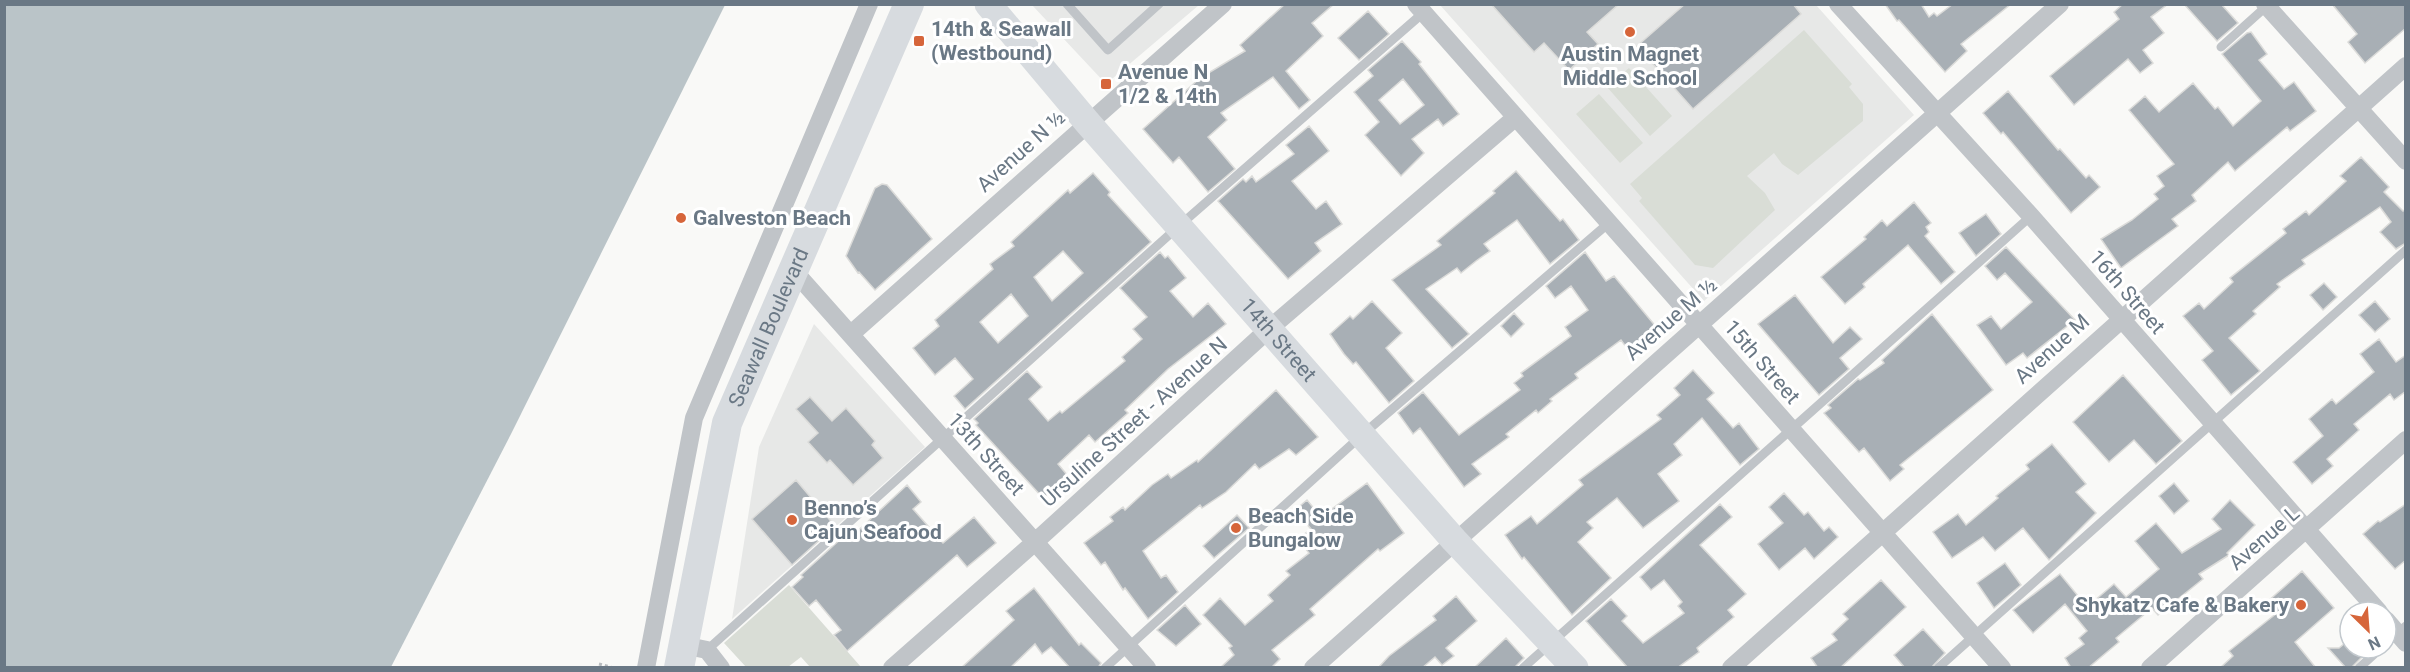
<svg xmlns="http://www.w3.org/2000/svg" width="2410" height="672" viewBox="0 0 2410 672" font-family="Roboto,sans-serif">
<style>
.built{fill:#e7e8e7}
.green{fill:#d9ddd6}
.water{fill:#bac4c8}
.building{fill:#a8afb5;stroke:#dbdbd9;stroke-width:1.5;fill-rule:evenodd}
.lines{fill:none;stroke-linecap:round;stroke-linejoin:round}
.path{stroke:#b9bcbf;stroke-width:3;stroke-dasharray:3 3;stroke-linecap:butt}
.lane{stroke:#c0c4c8;stroke-width:9}
.street{stroke:#c0c4c8;stroke-width:18}
.secondary{stroke:#d7dbdf;stroke-width:27}
.primary{stroke:#d7dbdf;stroke-width:30}
.poi-dot{fill:#d6653a;stroke:#fff;stroke-width:2}
.labels{text-anchor:middle;stroke-width:6;stroke-linejoin:round;paint-order:stroke}
.poi-label{font-size:21px;font-weight:bold;fill:#6a7885;stroke:#fff;text-anchor:start}
.street-label{font-size:21px;fill:#6a7885;stroke:#fff}
</style>
<rect width="100%" height="100%" fill="#f9f9f7"/>
<path class="built" d="M1032,5h167l-93,79z
M1440,5h376l98,110 -210,186z
M814,324l111,123 -193,172 27,-172z"/>
<path class="green" d="M1804,30l48,54 -3,3 14,17v17l-65,54 -16,-11 -8,-11 -27,23 18,17 10,17 -62,58 -18,-3 -56,-64 3,-3 -12,-14z
M1629,68l43,48 -22,20 -43,-49z
M1599,94l44,49 -23,20 -44,-49z
M789,585l72,82h-51l-9,-10 -13,10h-42l-22,-24z"/>
<path class="water" d="M4,5h721l-214,429 -120,233h-386z"/>
<path class="building" d="M1285,4h49l-22,19 11,13 -37,35 24,29 -11,9 -26,-32 -52,36 6,7 -19,17 27,32 -27,23 -29,-35 -6,6 -30,-34 57,-51 45,-27 -5,-6z
M1491,4h128l-32,28 11,12 -29,26 -25,-27 -10,9z
M1685,4h108l8,10 -108,95 -56,-63z
M1885,4h36l8,13 5,-4 3,3 16,-12h58l-50,40 6,7 -22,21 -46,-52 -2,1z
M2123,4h45l-17,13 13,16 -21,17 10,13 -13,10 -12,-14 -54,46 -24,-29 69,-57 -5,-7z
M2184,4h37l17,19 -21,18z
M2332,4h74v24l-41,35 -17,-21 9,-8z
M1368,11l21,23 -30,26 -21,-22z
M2251,32l16,22 -8,6 25,29 10,-7 22,29 -26,20 -3,-4 -52,44 -7,-9 -36,33 4,6 -24,18 6,7 -57,42 -20,-29 31,-19 26,-21 -4,-5 10,-8 -7,-10 17,-12 -45,-54 16,-14 14,16 34,-29 22,26 3,-2 15,19 28,-25 -39,-47 25,-21z
M1402,41l19,21 -2,2 40,50 -16,12 -5,-7 -26,20 12,14 -23,23 -36,-41 14,-13 -25,-30 19,-16 -5,-6zM1403,79l21,26 -24,19 -21,-24z
M2008,91l50,59 2,-1 26,29 3,-3 11,12 -29,26 -68,-81 -2,2 -18,-21z
M1309,126l20,25 -37,30 24,28 10,-8 16,23 -27,19 6,8 -33,28 -70,-78 25,-22 3,3 6,-6 4,6 38,-28 -8,-9z
M2361,157l28,30 -5,5 19,19 3,-2v34l-10,6 -16,-17 11,-10 -11,-15 -78,53 3,4 -28,20 3,3 -27,24 3,3 -27,24 31,33 -29,24 -29,-35 11,-9 -30,-35 16,-13 5,6 29,-27 -3,-4 56,-45 -3,-4 23,-18 3,4 37,-34 -6,-5z
M1516,171l44,50 3,-2 16,21 -29,24 -33,-44 -33,24 6,7 -14,10 -15,12 -4,-5 -31,21 43,45 -17,14 -60,-68 49,-35 -4,-4 58,-48 -2,-2z
M1093,173l17,19 -2,3 43,47 -186,167 -11,-13 19,-17 -18,-21 -20,17 -22,-27 26,-22 -4,-6 58,-51 -3,-5 24,-18 -3,-4 57,-52 2,3zM1063,251l20,22 -31,28 -18,-24zM1011,294l17,22 -30,27 -18,-21z
M882,184l5,1 45,54 -57,51 -16,-18 -1,1 -12,-17 29,-68z
M1914,202l17,21 -5,4 3,5 -4,4 30,36 -14,12 -33,-39 -45,39 2,3 -20,17 -24,-27 45,-38 -2,-2 18,-17 5,6z
M1986,214l15,20 -25,22 -17,-23z
M2006,247l69,73 -48,38 -4,-5 -17,12 -29,-40 14,-9 10,13 31,-27 -27,-29 -8,7 -12,-14z
M1160,252l5,6 3,-2 18,22 -16,13 23,26 15,-14 18,21 -58,45 -43,41 3,3 -33,29 -6,-7 -31,29 10,12 -25,22 -67,-73 2,-2 -4,-4 53,-48 15,16 -13,12 19,22 12,-10 2,2 63,-52 -3,-4 20,-18 -9,-10 14,-12 -27,-29z
M1585,252l21,29 8,-5 43,52 -28,23 -8,-11 -46,34 3,4 -28,21 2,2 -14,12 -2,-3 -30,24 3,3 -37,27 9,10 -17,13 -44,-59 -7,6 -15,-21 25,-21 36,43 61,-45 -6,-7 9,-7 -2,-3 50,-37 -6,-9 23,-17 -17,-24 -16,12 -9,-12z
M2324,283l13,14 -14,13 -13,-15z
M1795,295l38,48 17,-16 12,12 -22,19 9,11 -30,26 -61,-71z
M1372,301l30,32 -16,15 28,33 -25,22 -33,-41 -3,2 -9,-10 -14,-20 20,-18 3,3z
M2375,301l15,18 -15,13 -16,-17z
M1514,313l10,11 -13,13 -10,-11z
M1932,314l61,76 -93,75 4,4 -14,12 -26,-33 -5,4 -35,-39 7,-5 -3,-3 30,-26 2,1 24,-17 -2,-3z
M2379,339l17,23 10,-7v36l-12,9 -4,-6 -36,30 5,6 -32,29 6,7 -21,18 -19,-22 30,-26 -14,-17 23,-20 4,5 38,-32 -14,-18z
M1693,370l21,23 -7,6 26,29 6,-5 20,26 -19,16 -38,-47 -28,26 8,11 -24,19 21,27 -36,27 -26,-30 -30,24 6,6 -15,14 33,36 -39,37 -48,-58 -2,2 -17,-24 26,-19 6,8 46,-39 -4,-5 82,-61 -4,-4 23,-20 -6,-7z
M2123,375l59,66 -26,23 -22,-24 -25,22 -36,-40z
M1276,390l42,47 -22,18 -7,-6 -30,20 -4,-5 -29,28 -24,16 -2,-3 -57,46 18,27 5,-3 12,17 -30,27 -23,-31 -2,2 -18,-28 -4,3 -17,-22 29,-22 -3,-4 13,-10 2,3 27,-25 16,-11 3,4 26,-18 1,2z
M810,397l22,24 14,-13 29,33 -3,4 11,13 -30,27 -23,-25 -3,3 -19,-21 10,-9 -22,-24z
M2052,444l34,40 -10,8 20,21 -47,47 -26,-32 -28,23 -12,-14 -31,21 -19,-26 25,-18 8,11 32,-27 -2,-2 33,-27 -3,-4z
M796,480l39,46 -43,39 -40,-46z
M1367,483l37,50 -24,18 -2,-2 -68,60 5,6 -43,35 8,9 -9,9h-51l14,-13 -5,-7 3,-2 -29,-31 17,-17 25,27 28,-24 -5,-6 22,-20 -4,-4 23,-18 -11,-14 13,-10 -16,-19 12,-10 14,17z
M2174,483l15,18 -15,13 -15,-18z
M907,485l14,17 -8,7 30,34 31,-26 22,26 -29,24 -10,-12 -110,96 -13,-16 7,-5 -25,-30 -7,6 -17,-19 11,-10 -2,-2 43,-39 4,4z
M1784,493l20,22 4,-3 16,19 5,-4 9,10 -24,22 -9,-11 -26,22 -21,-26 25,-21 -14,-16z
M2230,500l25,25 -28,28 2,2 -30,19 4,5 -45,36 -6,-7 -36,30 3,4 -31,26h-17l-6,-10 19,-14 -5,-6 8,-7 -22,-27 -32,29 -20,-23 47,-36 27,33 27,-23 12,13 33,-28 -24,-28 21,-18 26,30 39,-24 -9,-10z
M1720,504l12,13 -32,28 46,49 -18,16 6,7 -37,31 2,4 -22,16h-49l-42,-47 25,-22 16,17 -5,5 21,22 41,-30 -6,-7 4,-4 -18,-22 -13,10 -11,-13z
M2406,504v56l-11,9 -32,-35 15,-13 2,1z
M1237,515l12,13 -35,30 -11,-12z
M2005,563l16,22 -27,23 -17,-25z
M2302,571l32,37 -39,34 21,26h-96l13,-12 -4,-5 48,-38 -10,-11z
M1881,580l25,27 -66,61h-22l-7,-10 26,-18 -5,-6 16,-15 -5,-5z
M1034,588l45,57 2,-2 20,20 -3,5h-28l-19,-21 -9,7 -7,-10 -25,24h-49l53,-48 -8,-9z
M1456,596l21,25 -31,27 8,8 -12,9 -7,-8 -13,11h-44l11,-12 47,-36 -3,-4z
M1185,605l16,19 -25,22 -19,-16z
M1923,629l22,24 -14,15h-26l-11,-13z
M1506,638l18,20 -10,10h-40z
M2350,639v9h21l-19,19 -6,1 -18,-20h11z"/>
<g class="lines">
<path class="path" d="M599,664l15,4"/>
<path class="lane" d="M1067,4l41,46 51,-46
M2221,47l48,-43
M2386,643l20,-17
M707,650l472,-424 244,-213
M1105,668l257,-233 248,-213
M1523,668l508,-452
M1938,668l468,-418
M2359,668l22,-20"/>
<path class="street" d="M1416,4l586,664
M1838,4l193,212 348,396
M2265,4l141,157
M793,270l354,398
M851,334l372,-330
M2386,620l20,23
M683,645l24,5 14,18
M646,668l48,-250 175,-414
M892,668l143,-126 234,-213 247,-212
M1313,668l747,-664
M1731,668l675,-602
M2150,668l256,-228"/>
<path class="secondary" id="s1" d="M988,4l99,118 367,418 121,128"/>
<path class="primary" id="s2" d="M679,668l48,-245 182,-419"/>
</g>
<g class="poi-dot">
<circle cx="1630" cy="32" r="6"/>
<rect x="913" y="35" width="12" height="12" rx="3"/>
<rect x="1100" y="78" width="12" height="12" rx="3"/>
<circle cx="681" cy="218" r="6"/>
<circle cx="792" cy="520" r="6"/>
<circle cx="1236" cy="528" r="6"/>
<circle cx="2301" cy="605" r="6"/>
</g>
<g class="labels">
<g class="poi-label">
<text x="931" y="36">14th &amp; Seawall<tspan x="931" dy="24">(Westbound)</tspan></text>
<text x="1630" y="61" text-anchor="middle">Austin Magnet<tspan x="1630" dy="24">Middle School</tspan></text>
<text x="1118" y="79">Avenue N<tspan x="1118" dy="24">1/2 &amp; 14th</tspan></text>
<text x="693" y="225">Galveston Beach</text>
<text x="804" y="515">Benno’s<tspan x="804" dy="24">Cajun Seafood</tspan></text>
<text x="1248" y="523">Beach Side<tspan x="1248" dy="24">Bungalow</tspan></text>
<text x="2289" y="612" text-anchor="end">Shykatz Cafe &amp; Bakery</text>
</g>
<g class="street-label">
<text transform="translate(1021 151) rotate(-42)" y="7">Avenue N ½</text>
<text transform="translate(2127 292) rotate(49)" y="7">16th Street</text>
<text transform="translate(1671 319) rotate(-41)" y="7">Avenue M ½</text>
<text dy="7" stroke="none"><textPath href="#s2" startOffset="354">Seawall Boulevard</textPath></text>
<text dy="7" stroke="none"><textPath href="#s1" startOffset="444">14th Street</textPath></text>
<text transform="translate(2052 349) rotate(-42)" y="7">Avenue M</text>
<text transform="translate(1762 362) rotate(49)" y="7">15th Street</text>
<text transform="translate(1134 422) rotate(-42)" y="7">Ursuline Street - Avenue N</text>
<text transform="translate(986 454) rotate(48)" y="7">13th Street</text>
<text transform="translate(2264 538) rotate(-41)" y="7">Avenue L</text>
</g>
</g>
<rect width="2410" height="672" fill="none" stroke="#6a7885" stroke-width="12"/>
<g transform="translate(2368 630) rotate(155)"><circle r="28" fill="#ffffff" stroke="#c3c9ce" stroke-width="1.5"/>
<path d="M0-4.5L10 22L0 15L-10 22Z" fill="#d6653a"/>
<text y="-9" font-size="16" font-weight="bold" text-anchor="middle" fill="#6a7885">N</text>
</g>
</svg>
